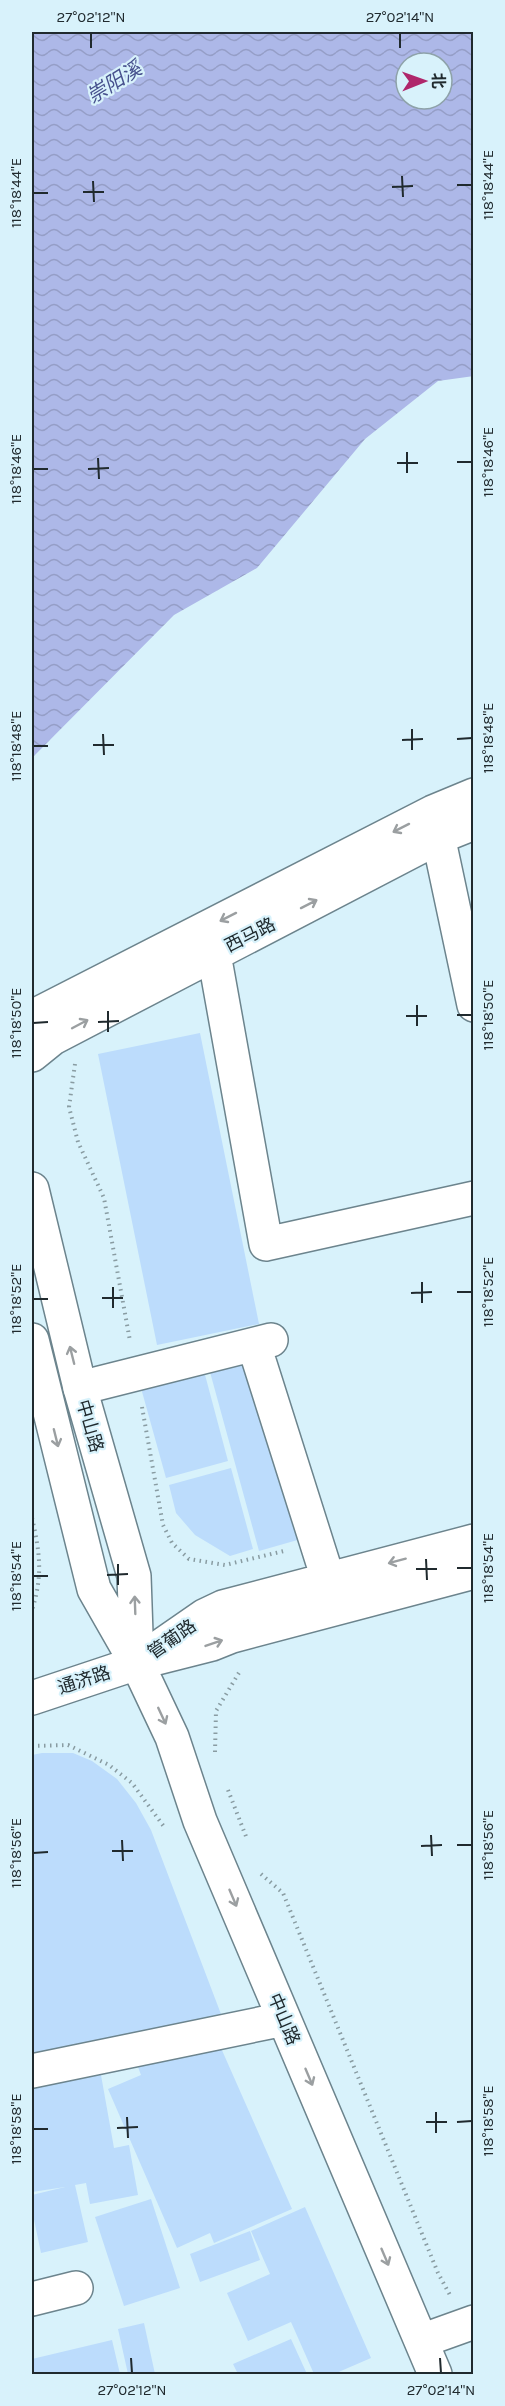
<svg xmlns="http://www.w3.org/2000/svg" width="505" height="2406" viewBox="0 0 505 2406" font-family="Karla,'Noto Sans SC',sans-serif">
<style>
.water{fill:url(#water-waves);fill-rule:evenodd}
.building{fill:#bcdcfc}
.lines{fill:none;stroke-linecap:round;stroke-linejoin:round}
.minor-casing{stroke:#6c848d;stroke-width:36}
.major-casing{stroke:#6c848d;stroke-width:36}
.path{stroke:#899ca2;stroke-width:4;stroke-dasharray:1.5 4.5;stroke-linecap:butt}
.minor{stroke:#fff;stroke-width:33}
.major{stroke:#fff;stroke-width:33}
.oneway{stroke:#9b9fa1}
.ticks{fill:none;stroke:#202a2e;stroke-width:2}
.labels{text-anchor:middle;stroke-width:4.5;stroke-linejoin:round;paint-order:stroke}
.street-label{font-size:18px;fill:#202a2e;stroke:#d8f2fb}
.water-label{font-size:20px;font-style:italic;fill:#46508d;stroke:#d8f2fb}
.neatline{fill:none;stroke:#202a2e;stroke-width:2}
.ticks-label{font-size:15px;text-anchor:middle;fill:#202a2e}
</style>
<defs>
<pattern id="water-waves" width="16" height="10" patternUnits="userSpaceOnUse" patternTransform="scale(1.5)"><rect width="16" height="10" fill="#adb8e8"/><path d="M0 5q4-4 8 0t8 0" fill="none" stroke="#959ec7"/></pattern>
</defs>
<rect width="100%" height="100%" fill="#d8f2fb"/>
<path class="water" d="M32,32h441l1,344 -36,5 -73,58 -108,129 -83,47 -142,143zM406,63h36v36h-36z"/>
<path class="building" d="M200,1033l59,291 -102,21 -59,-291z
M252,1360l49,179 -42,12 -49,-179z
M204,1371l24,90 -62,17 -25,-90z
M231,1468l22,81 -23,7 -35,-21 -19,-22 -7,-28z
M42,1753h31l19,8 25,18 19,24 15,27 73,192 -192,36v-303z
M221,2048l71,161 -78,34 -4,-10 -33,15 -69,-159 33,-14 -3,-8z
M101,2075l13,73 15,-3 9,50 -48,9 -4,-21 -11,2 13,57 -47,11 -9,-43v-15l33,-8 -33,5v-105z
M151,2199l29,89 -56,18 -29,-89z
M305,2207l66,151 -37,16h-20l-23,-52 -43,19 -21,-48 43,-19 -19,-43z
M250,2231l10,29 -60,22 -10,-28z
M144,2323l11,51h-27l-10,-45z
M291,2339l16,35h-69l-5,-10z
M112,2340l8,34h-88v-15z"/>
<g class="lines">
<g class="minor-casing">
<path id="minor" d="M434,817l40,188
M214,954l52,290 208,-46
M32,1017l401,-205 41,-17
M32,1055l21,-17 386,-201 35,-14
M254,1345l81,256
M80,1388l191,-48
M152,1652l52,-36 19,-9 251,-66
M137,1663l35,74 28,84 235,553
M32,1698l105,-35 75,-19 20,-8 242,-64
M32,2071l252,-52
M32,2299l44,-11
M421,2341l53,-19"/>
</g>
<g class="major-casing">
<path id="major" d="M32,1189l48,199 54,188 3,87
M32,1340l62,249 40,70"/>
</g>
<path class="path" d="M75,1064l-6,43 9,35 26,56 26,143
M142,1407l21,118 9,18 17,16 36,6 59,-14
M32,1518c8,35 11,58 0,92
M32,1746l36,-1 41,20 23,18 33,45
M215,1752l1,-41 24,-40
M228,1790l19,49
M261,1874l22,19 155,380 13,24"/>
<use href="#minor" class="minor"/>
<use href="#major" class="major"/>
</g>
<defs><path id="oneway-shaft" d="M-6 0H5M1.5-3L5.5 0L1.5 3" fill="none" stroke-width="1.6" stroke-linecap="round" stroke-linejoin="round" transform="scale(1.5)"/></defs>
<g class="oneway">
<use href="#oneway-shaft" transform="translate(401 828) rotate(153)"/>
<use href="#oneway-shaft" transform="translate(309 904) rotate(-27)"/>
<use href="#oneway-shaft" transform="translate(228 917) rotate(153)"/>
<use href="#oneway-shaft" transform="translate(80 1024) rotate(-28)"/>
<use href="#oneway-shaft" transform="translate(72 1355) rotate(-104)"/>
<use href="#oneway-shaft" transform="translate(56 1438) rotate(76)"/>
<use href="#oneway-shaft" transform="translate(397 1561) rotate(165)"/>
<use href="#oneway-shaft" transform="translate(135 1605) rotate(-92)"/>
<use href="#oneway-shaft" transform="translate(214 1643) rotate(-19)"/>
<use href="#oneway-shaft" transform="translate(162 1716) rotate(65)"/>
<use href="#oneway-shaft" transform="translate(233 1898) rotate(67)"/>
<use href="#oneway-shaft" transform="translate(309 2077) rotate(67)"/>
<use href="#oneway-shaft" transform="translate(385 2257) rotate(67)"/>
</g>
<path class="ticks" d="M91,33v15M400,33v15M402,176l1,21M93,181l1,21M457,185h15M392,187l21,-1M83,192h21M33,193h15M407,452v21M98,458l1,21M457,462h15M397,463h21M33,469h15M88,469l21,-1M412,729v21M103,734l1,21M457,739l15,-1M402,740l21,-1M93,745h21M33,746h15M417,1005v21M108,1011v21M457,1015h15M406,1016h21M98,1022l21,-1M33,1023l15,-1M422,1282v21M113,1287v21M457,1292h15M411,1293l21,-1M102,1298h21M33,1299h15M426,1559l1,21M118,1564v21M457,1568h15M416,1569h21M107,1575l21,-1M33,1576h15M431,1835l1,21M122,1840l1,21M457,1845h15M421,1846l21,-1M112,1851h21M33,1853l15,-1M436,2112v21M127,2117l1,21M426,2122h21M457,2122l15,-1M117,2128l21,-1M33,2129h15M131,2358l1,15M440,2358l1,15"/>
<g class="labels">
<g class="street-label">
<text transform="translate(250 935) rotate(-27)" y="6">西马路</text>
<text transform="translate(90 1426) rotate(74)" y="6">中山路</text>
<text transform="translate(172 1639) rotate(-35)" y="6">管葡路</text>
<text transform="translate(84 1680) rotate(-18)" y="6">通济路</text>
<text transform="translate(284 2019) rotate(67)" y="6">中山路</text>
</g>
<g class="water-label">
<text transform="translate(114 82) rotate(-32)" y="7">崇阳溪</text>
</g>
</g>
<rect width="505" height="2406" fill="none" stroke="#d8f2fb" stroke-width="66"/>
<g transform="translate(424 81) rotate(89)"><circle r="28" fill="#d8f2fb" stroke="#8ea2a9" stroke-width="1.5"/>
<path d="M0-4.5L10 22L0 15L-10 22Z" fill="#af276b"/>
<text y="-9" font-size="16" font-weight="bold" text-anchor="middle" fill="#202a2e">北</text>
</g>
<rect x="33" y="33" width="439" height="2340" class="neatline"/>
<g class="ticks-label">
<text x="91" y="22">27°02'12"N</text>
<text x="400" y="22">27°02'14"N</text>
<text transform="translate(488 185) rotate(-90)" y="5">118°18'44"E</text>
<text transform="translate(16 193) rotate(-90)" y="5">118°18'44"E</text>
<text transform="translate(488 462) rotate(-90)" y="5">118°18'46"E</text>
<text transform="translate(16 469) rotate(-90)" y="5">118°18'46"E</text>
<text transform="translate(488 738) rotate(-90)" y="5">118°18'48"E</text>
<text transform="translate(16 746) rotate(-90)" y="5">118°18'48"E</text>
<text transform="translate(488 1015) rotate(-90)" y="5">118°18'50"E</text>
<text transform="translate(16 1023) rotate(-90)" y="5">118°18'50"E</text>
<text transform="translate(488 1292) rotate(-90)" y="5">118°18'52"E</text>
<text transform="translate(16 1299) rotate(-90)" y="5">118°18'52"E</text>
<text transform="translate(488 1568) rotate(-90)" y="5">118°18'54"E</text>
<text transform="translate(16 1576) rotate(-90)" y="5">118°18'54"E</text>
<text transform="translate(488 1845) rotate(-90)" y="5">118°18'56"E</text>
<text transform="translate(16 1853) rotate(-90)" y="5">118°18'56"E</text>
<text transform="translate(488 2121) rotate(-90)" y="5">118°18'58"E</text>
<text transform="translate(16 2129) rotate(-90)" y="5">118°18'58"E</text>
<text x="132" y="2395">27°02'12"N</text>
<text x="441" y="2395">27°02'14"N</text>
</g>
</svg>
